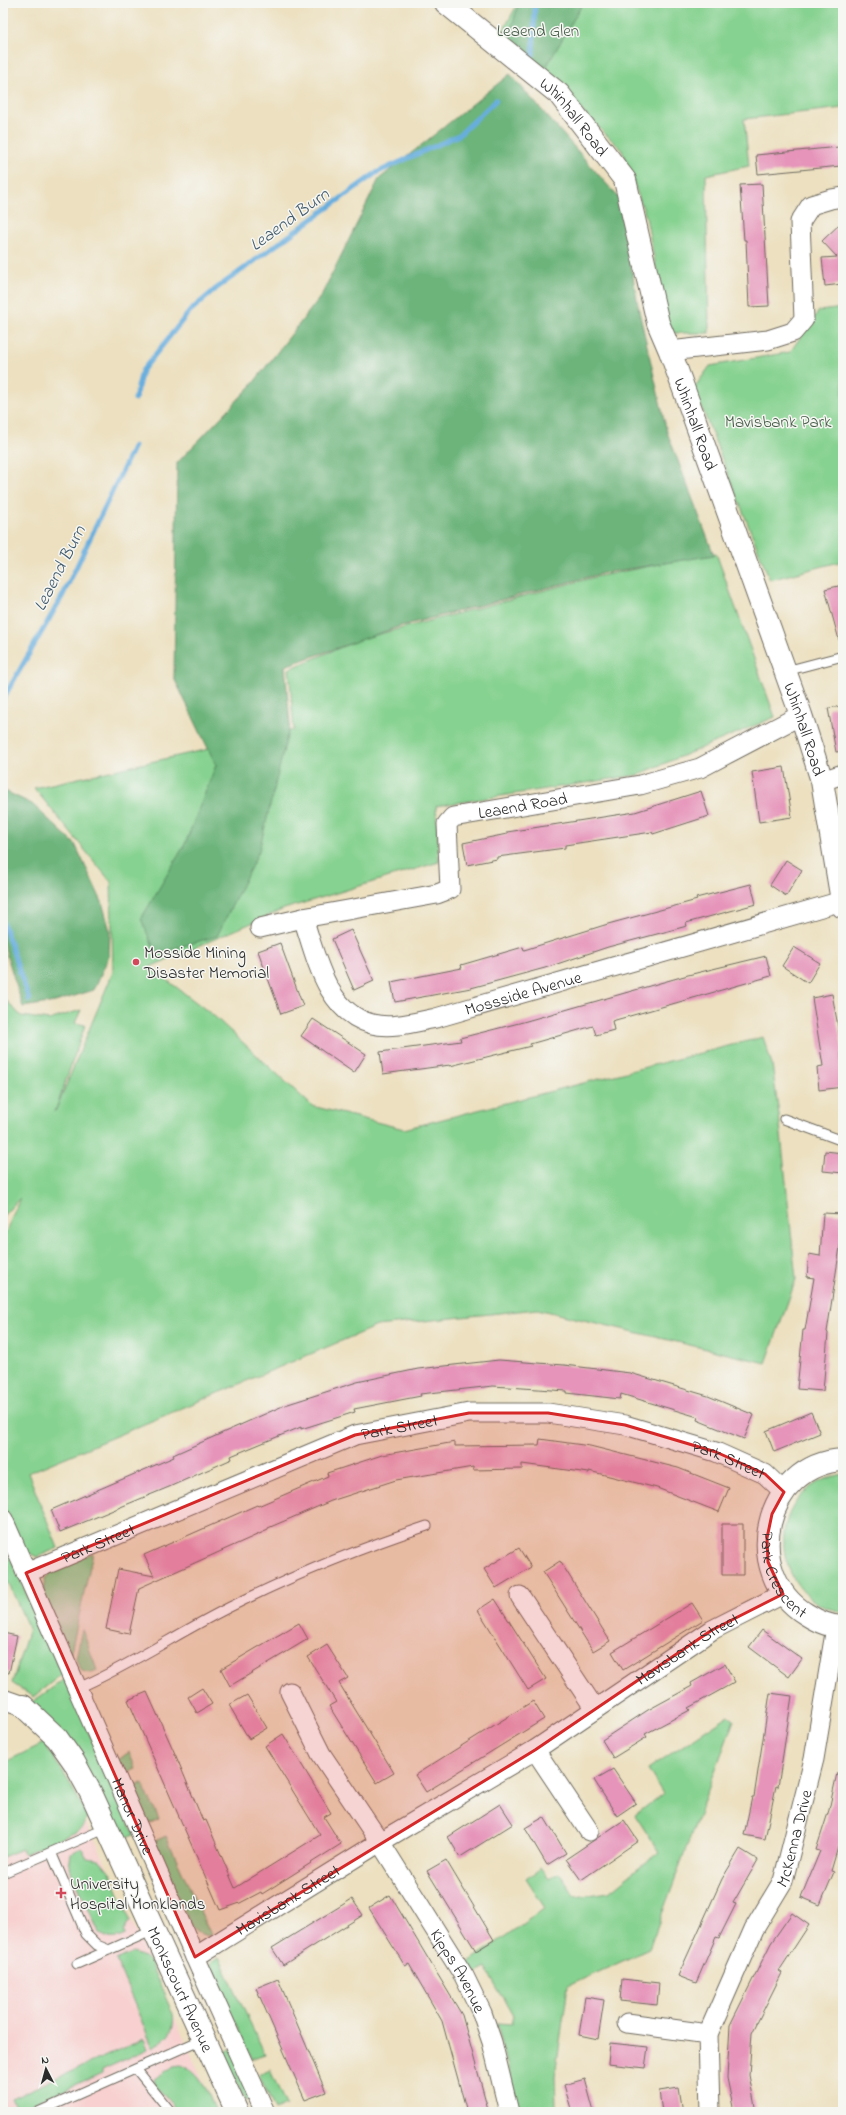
<svg xmlns="http://www.w3.org/2000/svg" width="846" height="2115" viewBox="0 0 846 2115" font-family="'Indie Flower',sans-serif">
<style>
.built{fill:#f7d0cf}
.green{fill:#86d290;stroke:#587e5e}
.forest{fill:#6cb47a;stroke:#4c7052}
.lines{fill:none;stroke-linecap:round;stroke-linejoin:round}
.stream{stroke:#68aede;stroke-width:5}
.building{fill:#e694ba}
.lane-casing{stroke:#6f6a5f;stroke-width:11}
.street-casing{stroke:#6f6a5f;stroke-width:21}
.secondary-casing{stroke:#6f6a5f;stroke-width:24}
.lane{stroke:#fff;stroke-width:9}
.street{stroke:#fff;stroke-width:19}
.secondary{stroke:#fff;stroke-width:22}
.marked{fill:#d62828;fill-opacity:0.2;stroke:#d62828;stroke-width:3;stroke-linejoin:round}
.poi-dot{fill:#d1495b;stroke:#f6f6f2;stroke-width:1.5}
.labels{text-anchor:middle;stroke-width:3;stroke-linejoin:round;paint-order:stroke}
.park-label{font-size:17px;fill:#465d49;stroke:#f6f6f2}
.street-label{font-size:17px;fill:#2b2b2b;stroke:#f6f6f2}
.poi-label{font-size:17px;fill:#2b2b2b;stroke:#f6f6f2;text-anchor:start}
.water-label{font-size:18px;font-style:italic;fill:#40596a;stroke:#f6f6f2}
</style>
<rect width="100%" height="100%" fill="#f6f6f2"/>
<filter id="ink" filterUnits="userSpaceOnUse"><feTurbulence type="fractalNoise" baseFrequency=".025" numOctaves="2"/><feDisplacementMap in="SourceGraphic" scale="8" xChannelSelector="R" yChannelSelector="G"/><feConvolveMatrix kernelMatrix="1 2 1 2 8 2 1 2 1" color-interpolation-filters="sRGB"/></filter>
<filter id="wash" filterUnits="userSpaceOnUse"><feTurbulence type="fractalNoise" baseFrequency=".012" numOctaves="4" result="noise"/><feDisplacementMap in="SourceGraphic" scale="16" xChannelSelector="R" yChannelSelector="G"/><feGaussianBlur stdDeviation="0.9" result="paint"/><feColorMatrix in="noise" values="0 0 0 0 0 0 0 0 0 0 0 0 0 0 0 0 0 1.4 0 .05"/><feComposite in="paint" operator="in"/></filter>
<g filter="url(#wash)">
<rect width="100%" height="100%" fill="#ece0c0"/>
<path class="built" d="M44,1743l54,103 119,266h-214v-349z"/>
<path class="green" d="M518,3h325v105l-99,11 5,47 -43,9 3,158h-40l-23,-116 -24,-67 -120,-117z
M843,308v253l-73,19 -76,-192 16,-22 80,-14 29,-41z
M716,553l59,164 -138,58 -201,31 3,56 -155,47 -134,58 64,49 98,90 92,23 359,-92 9,27 7,51 17,164 -30,84 -229,-54 -160,17 -349,147 30,75 -21,9 -12,-6 -22,-45v-267l17,-41 -17,18v-219l18,19 28,4 32,-10 -6,13 10,2 -30,87 58,-140 -2,-90 -77,-94 260,-58 -5,-61 72,-30 234,-62z
M843,1474v138c-7,-2 -15,-3 -21,-6 -42,-22 -53,-84 -15,-116 10,-9 23,-13 36,-16z
M3,1541l59,133 -29,23 -21,-14 17,-54 -26,-58z
M93,1553l-23,103 -27,-64c1,-5 1,-12 4,-16 7,-9 35,-18 46,-23z
M82,1629l15,41 -8,3 -7,-2 -6,-12z
M65,1679l69,156 -11,4 -91,-137z
M729,1715l5,5 -85,229 -81,37 -13,90 1,30 -26,6h-11l-22,-89 14,1 2,-8 -27,-48 -12,6 -8,-10 79,-56 -19,-29 15,-11 8,11 10,-6 17,24 33,-5 50,-40 -24,-37 28,-21 -15,-25z
M44,1743l25,39 18,34 -3,10 -8,6 -52,22 -2,-5 -19,8v-94z
M129,1752l7,17 -13,5 -6,-13z
M142,1783l17,36 -13,6 -16,-36z
M166,1836l45,99 -4,1 -11,-4 -5,-6 -38,-84z
M81,1847l6,11 13,2 10,12 20,48 -7,11 2,4c-10,5 -18,5 -26,-3l-30,-65 2,-13z
M132,1953l12,4 5,4 24,53c3,18 -7,25 -20,34l-37,-88z
M219,1957l46,97 -13,5 -41,-89v-7z
M144,2039l4,10 -46,21v3l-84,37 -6,-12z
M231,2049l19,50 -5,2 -21,-48z
M181,2065c21,6 25,26 34,44l-37,3 -22,-26 -2,-7 20,-13z
M270,2070l16,35 -11,5 -16,-35z"/>
<path class="forest" d="M519,3h64l-39,68 -36,-33z
M510,74l109,124 20,113 28,121 47,123 -110,18 -203,53 -116,40 5,58 -31,127 -42,85 -61,18 -15,-35 44,-75 31,-79 -42,-87 3,-215 74,-77 70,-90 58,-117z
M3,790l29,14 43,40 27,58 8,29 -1,25 -15,34 -39,12 -32,5 -20,-64z"/>
<g class="lines">
<path class="stream" d="M533,55l2,-52
M135,399l7,-28 48,-60 27,-23 159,-115 83,-38 37,-35
M3,699l60,-104 71,-149
M3,922l26,78"/>
</g>
<g id="blocks">
<path class="building" d="M839,147l2,19 -83,8 -2,-19z
M762,184l7,122 -20,1 -3,-67h-2l-4,-55z
M843,221v63l-18,2 -3,-28 15,-1 -15,-16z
M843,585v55h-4l-14,-51z
M843,706v45l-7,1 -8,-44z
M784,767l8,50 -33,5 -7,-50z
M701,791l8,25 -56,18 -1,-2 -87,13v3l-68,9v2l-30,6 -4,-22 44,-9v-2l128,-20z
M786,860l16,10 -16,26 -16,-11z
M751,884l5,20 -70,19 1,3 -79,21 -63,21 -74,20 -76,14 -4,-20 71,-14 -1,-3 62,-18 1,3 84,-26 89,-24 -1,-2z
M351,930l23,51 -20,9 -22,-51z
M280,943l23,63 -22,8 -23,-63z
M794,947l26,16 -12,20 -26,-17z
M766,956l5,20 -159,45 2,9 -18,5 -3,-9 -63,18 1,2 -81,20v-1l-67,9 -3,-22 81,-11 -1,-3 63,-16 165,-47z
M832,994l11,59h-2l2,34 -24,3 -2,-23 6,-1 -11,-68z
M313,1019l53,35 -12,19 -53,-37z
M825,1151l18,2v20l-20,-2z
M823,1213l20,1 -2,26 -14,92 1,1 -5,58 -26,-2 6,-59h2l9,-52 -7,-1 2,-23 11,2z
M499,1360l65,5 66,8 78,23 46,19 -10,24 -47,-19 1,-3 -77,-23 -1,5 -53,-6v-2l-74,-5 -73,8 1,2 -67,13 1,3 -54,17v-2l-70,29 1,3 -63,28 -109,45 -9,-22 123,-53 -1,-2 112,-50 72,-23 61,-13z
M811,1412l9,21 -46,19 -8,-21z
M540,1439l50,7 88,22 51,20 -10,24 -62,-24 -68,-17v2l-67,-9v5l-49,1v-3l-77,13 -65,21 -63,27v2l-129,58 -10,46 -23,-5 12,-60 36,7 -10,-21 113,-50 1,1 70,-30 -1,-3 55,-18 73,-13v4l84,-1z
M722,1524h21v51h-21z
M519,1548l12,19 -35,21 -12,-19z
M560,1561l50,80 -17,10 -50,-79z
M495,1599l51,80 -18,11 -50,-80z
M692,1603l11,17 -80,50 -11,-18z
M299,1623l9,16 -78,47 -9,-17z
M762,1630l40,29 -13,18 -40,-30z
M3,1633l14,3 -8,37 -6,-1z
M327,1645l21,33 -9,5 55,90 -17,10 -48,-77 7,-4 -28,-45z
M725,1664l10,18 -47,26 2,2 -45,24 2,3 -34,21 -11,-18 46,-30 44,-24 -1,-3z
M202,1688l10,16 -15,9 -9,-16z
M147,1692l29,64 27,65 3,-1 29,68 85,-53 -55,-89 18,-12 48,79 -7,4 17,27 -79,50 -1,-2 -21,11 -20,7 -92,-210z
M770,1693l22,3 -14,91 -2,-1 -11,53 -21,-4 8,-38h2z
M247,1695l20,33 -18,11 -20,-34z
M533,1701l11,18 -118,73 -11,-17z
M613,1769l23,34 -19,13 -23,-36z
M837,1773l6,1v56l-12,41 3,1 -14,33 -19,-8 19,-46 -4,-1 13,-40z
M500,1804l13,20 -53,33 -12,-20z
M544,1817l22,36 -19,12 -22,-37z
M624,1820l14,21 -57,39 -15,-21z
M740,1849l18,11 -25,43 3,1 -17,34 -3,-1 -20,46 -18,-7 44,-97z
M446,1860l48,80 -18,11 -49,-80z
M390,1895l72,120 26,94 -11,3h-10l-25,-91 -33,-57 -4,2 -36,-58z
M352,1899l11,16 -80,50 -11,-17z
M792,1913l17,12 -30,46 3,2 -30,60 -3,42 7,37h-22l-7,-34 3,-53 41,-82z
M278,1979l48,113 -21,8 -49,-112z
M622,1979l37,4 -2,22 -37,-4z
M585,1997l19,3 -6,39 -19,-4z
M610,2043l38,4 -3,21 -37,-4z
M585,2079l9,33h-22l-8,-27z
M679,2088l4,24h-21l-3,-21z"/>
</g>
</g>
<g filter="url(#ink)">
<use href="#blocks" fill-opacity="0" stroke="#6f6a5f" stroke-width="1"/>
<g class="lines">
<g class="lane-casing">
<path id="lane" d="M786,671l57,-15
M784,1119l59,22
M76,1689c56,-24 106,-59 160,-85 62,-31 125,-56 191,-78
M51,1852l35,82 11,11 12,5
M3,1873l104,-45
M77,1964l77,-34
M136,2069l35,43
M38,2112l165,-73"/>
</g>
<g class="street-casing">
<g id="street">
<path d="M670,351l98,-11 25,-8 11,-13 -4,-97 11,-17 20,-6 12,-2"/>
<path d="M822,781l21,-7"/>
<path id="s1" d="M303,918l134,-24 13,-5 -3,-65 6,-7 187,-32 60,-17 101,-53"/>
<path id="s2" d="M260,928l43,-10c13,38 23,94 69,106 20,5 43,-2 64,-6l406,-117"/>
<path id="s3" d="M3,1519l192,438 70,155"/>
<path id="s4" d="M26,1573l329,-138 114,-22h79l77,12 91,27 49,22 19,18"/>
<path d="M520,1596l75,113"/>
<path id="s5" d="M290,1692l31,62 59,88 84,134 18,37 10,29 17,70"/>
<path d="M3,1699l20,7"/>
<path d="M535,1750l54,81"/>
<path id="s6" d="M195,1957l185,-115 155,-92 177,-120 71,-36"/>
<path d="M627,2023l81,11"/>
<path id="s7" d="M710,2112l-2,-78 46,-105 29,-48 31,-122 22,-132"/>
</g>
</g>
<g class="secondary-casing">
<g id="secondary">
<path id="s8" d="M446,3l113,91 66,86 33,143 12,28 131,364 21,66 21,126"/>
<path id="s9" d="M843,1460c-79,4 -103,113 -37,154 11,7 24,13 37,13"/>
<path id="s10" d="M23,1706l34,32 17,24 18,33 145,317"/>
</g>
</g>
<use href="#lane" class="lane"/>
<use href="#street" class="street"/>
<use href="#secondary" class="secondary"/>
</g>
</g>
<path class="marked" d="M469,1413h79l77,12 91,27 49,22 19,18 -12,22 -5,24 1,24 15,32 -71,36 -177,120 -340,207 -169,-384 329,-138z"/>
<g class="poi-dot">
<circle cx="136" cy="962" r="4"/>
<path d="M59 1887h4v4h4v4h-4v4h-4v-4h-4v-4h4z"/>
</g>
<g class="labels">
<g class="park-label">
<text x="538" y="36">Leaend Glen</text>
<text x="778" y="427">Mavisbank Park</text>
</g>
<g class="street-label">
<text dy="6" stroke="none"><textPath href="#s8" startOffset="172">Whinhall Road</textPath></text>
<text dy="6" stroke="none"><textPath href="#s8" startOffset="508">Whinhall Road</textPath></text>
<text dy="6" stroke="none"><textPath href="#s8" startOffset="832">Whinhall Road</textPath></text>
<text dy="6" stroke="none"><textPath href="#s1" startOffset="295">Leaend Road</textPath></text>
<text dy="6" stroke="none"><textPath href="#s2" startOffset="332">Mossside Avenue</textPath></text>
<text dy="6" stroke="none"><textPath href="#s4" startOffset="402">Park Street</textPath></text>
<text dy="6" stroke="none"><textPath href="#s4" startOffset="739">Park Street</textPath></text>
<text dy="6" stroke="none"><textPath href="#s4" startOffset="78">Park Street</textPath></text>
<text dy="6" stroke="none"><textPath href="#s9" startOffset="160">Park Crescent</textPath></text>
<text dy="6" stroke="none"><textPath href="#s6" startOffset="581">Mavisbank Street</textPath></text>
<text dy="6" stroke="none"><textPath href="#s3" startOffset="324">Manor Drive</textPath></text>
<text dy="6" stroke="none"><textPath href="#s7" startOffset="293">McKenna Drive</textPath></text>
<text dy="6" stroke="none"><textPath href="#s6" startOffset="109">Mavisbank Street</textPath></text>
<text dy="6" stroke="none"><textPath href="#s5" startOffset="326">Kipps Avenue</textPath></text>
<text dy="6" stroke="none"><textPath href="#s10" startOffset="327">Monkscourt Avenue</textPath></text>
</g>
<g class="poi-label">
<text x="144" y="958">Mosside Mining<tspan x="144" dy="20">Disaster Memorial</tspan></text>
<text x="70" y="1889">University<tspan x="70" dy="20">Hospital Monklands</tspan></text>
</g>
<g class="water-label">
<text transform="translate(289 219) rotate(-36)" y="6">Leaend Burn</text>
<text transform="translate(59 568) rotate(-63)" y="6">Leaend Burn</text>
</g>
</g>
<rect width="846" height="2115" fill="none" stroke="#f6f6f2" stroke-width="16"/>
<g transform="translate(46 2069) rotate(354)" stroke="#f6f6f2" stroke-width="3" paint-order="stroke">
<path d="M0-3L7 15L0 10L-7 15Z" fill="#2b2b2b"/>
<text y="-6" font-size="11" font-weight="bold" text-anchor="middle" fill="#2b2b2b">N</text>
</g>
</svg>
